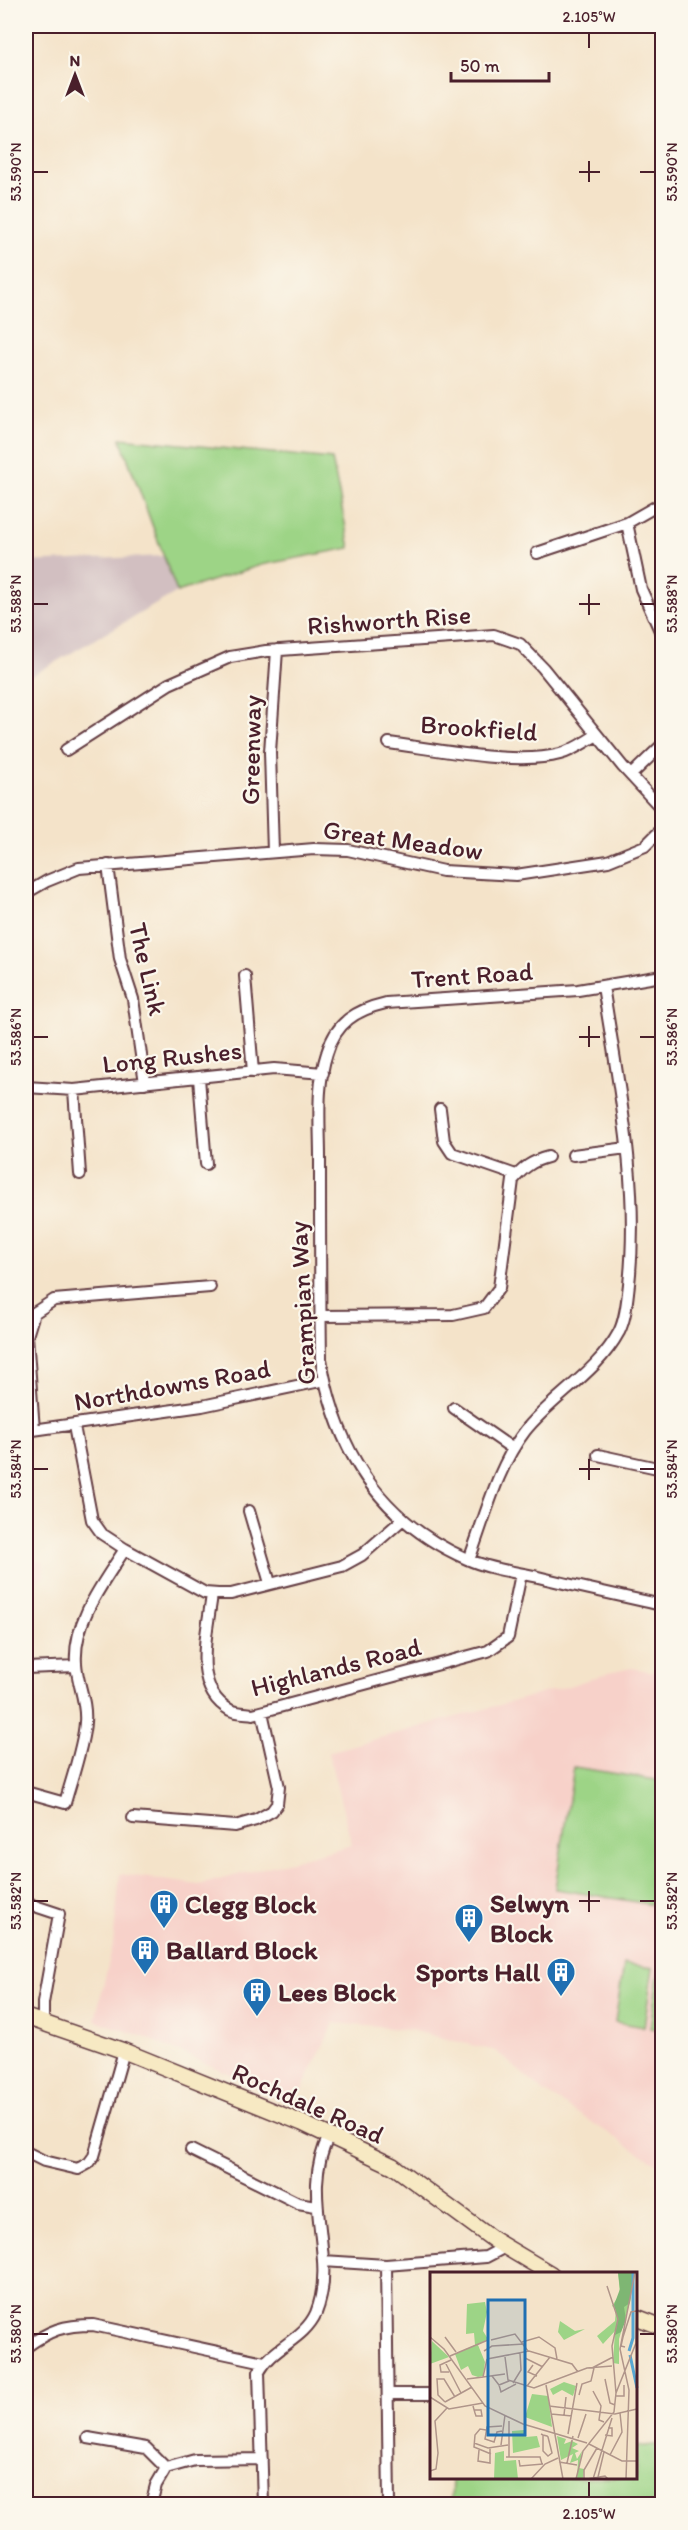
<svg xmlns="http://www.w3.org/2000/svg" width="688" height="2530" viewBox="0 0 688 2530" font-family="Itim,sans-serif">
<style>
.built{fill:#f7d1c9}
.industrial{fill:#d2bfc1}
.green{fill:#9dd486;stroke:#747a58;stroke-width:1.5}
.lines{fill:none;stroke-linecap:round;stroke-linejoin:round}
.minor-casing{stroke:#643c43;stroke-width:14}
.secondary-casing{stroke:#643c43;stroke-width:18}
.minor{stroke:#fff;stroke-width:10}
.secondary{stroke:#f7e9c3;stroke-width:15}
.ticks{fill:none;stroke:#4a1f2b;stroke-width:2}
.labels{text-anchor:middle;stroke-width:4.5;stroke-linejoin:round;paint-order:stroke}
.street-label{font-size:26px;fill:#4a1f2b;stroke:#fbf7ec}
.poi-label{font-size:26px;font-weight:bold;fill:#4a1f2b;stroke:#fbf7ec;text-anchor:start}
.inset-river{fill:none;stroke:#58a7d2;stroke-width:3}
.inset-road{fill:none;stroke:#b0958a;stroke-width:1.5}
.view{fill:#1f6fb2;fill-opacity:0.15;stroke:#1f6fb2;stroke-width:3}
.inset-edge{fill:none;stroke:#4a1f2b;stroke-width:3}
.neatline{fill:none;stroke:#4a1f2b;stroke-width:2}
.ticks-label{font-size:15px;text-anchor:middle;fill:#4a1f2b}
</style>
<rect width="100%" height="100%" fill="#fbf7ec"/>
<filter id="ink" filterUnits="userSpaceOnUse"><feTurbulence type="fractalNoise" baseFrequency=".0167" numOctaves="2"/><feDisplacementMap in="SourceGraphic" scale="12" xChannelSelector="R" yChannelSelector="G"/><feConvolveMatrix kernelMatrix="1 2 1 2 8 2 1 2 1" color-interpolation-filters="sRGB"/></filter>
<filter id="wash" filterUnits="userSpaceOnUse"><feTurbulence type="fractalNoise" baseFrequency=".008" numOctaves="4" result="noise"/><feDisplacementMap in="SourceGraphic" scale="24" xChannelSelector="R" yChannelSelector="G"/><feGaussianBlur stdDeviation="1.35" result="paint"/><feColorMatrix in="noise" values="0 0 0 0 0 0 0 0 0 0 0 0 0 0 0 0 0 1.4 0 .05"/><feComposite in="paint" operator="in"/></filter>
<g filter="url(#wash)">
<rect width="100%" height="100%" fill="#f4e3c9"/>
<path class="built" d="M26,1556l18,7v14l-18,10z
M632,1668l28,5 2,2v492l-118,-75 -48,-41 -86,-21 -76,-7 -38,79 -152,-65 -49,-17 18,-76 7,-70 79,11 153,-40 -24,-93 241,-66 39,-13z"/>
<path class="industrial" d="M164,556l13,36 -151,87v-117z"/>
<path class="green" d="M120,438l212,21 18,89 -89,17 -84,27z
M574,1767l88,14v125l-107,-17z
M624,1964l29,4 -9,59 -29,-5z
M659,1970h3v60l-12,-2z
M662,2444v60h-211l1,-26h184v-31z"/>
</g>
<g filter="url(#ink)">
<g class="lines">
<g class="minor-casing">
<path id="minor" d="M627,523l14,66 21,46
M537,553l90,-30 35,-20
M389,743c46,6 127,23 171,11 12,-3 26,-13 37,-19
M66,750l103,-66 61,-27 36,-6 228,-16 26,9 23,24 80,99 39,42
M631,775l31,-30
M273,852l-3,-100 7,-102
M108,865l12,94 13,40 12,84
M26,893l21,-12 32,-13 235,-19 34,1 95,21 73,4 92,-14 37,-15 17,-17
M245,976l8,96
M662,976l-84,14 -192,13c-30,7 -50,19 -59,50 -11,33 -7,71 -7,105 0,67 0,134 1,201 15,92 59,162 146,200 22,10 48,13 71,18 41,10 83,19 124,28
M199,1078l7,86
M26,1087l48,3 200,-21 49,4
M74,1090l6,84
M440,1109l4,32 8,12 64,22
M573,1155l54,-7
M320,1316l133,-1 31,-7 15,-20 14,-108c10,-12 19,-19 35,-23
M454,1408l59,41
M74,1426l18,94 10,14 23,15 80,44 13,1h13l111,-28 20,-11 40,-35
M34,1430l-7,-94 7,-23 20,-13 156,-13
M26,1431l176,-25 123,-26
M598,1455l64,14
M249,1511l21,72
M469,1560c16,-42 28,-93 56,-129 28,-35 72,-58 94,-99 7,-14 8,-32 10,-48 11,-100 -11,-200 -26,-298
M212,1594c-4,37 -22,94 18,116 6,3 16,3 23,4l235,-63 20,-14 13,-63
M26,1668l50,-2
M26,1792l39,11c6,-22 19,-59 20,-81 2,-21 -8,-39 -9,-59 -3,-42 28,-81 49,-114
M133,1818l102,8 21,-6 16,-9 5,-7 2,-17 -17,-75
M26,1903l33,11 -16,89v20
M191,2150l107,53 18,3
M26,2152l18,9 34,8 11,-6 5,-7 30,-105
M323,2261l63,4 100,-8 19,-10
M386,2265l3,239
M26,2347c24,-17 37,-22 67,-22l171,37
M388,2394h44
M88,2438l58,10 20,20
M151,2504l5,-19 10,-17 29,-8 67,-1
M263,2504l-4,-132c13,-25 45,-32 57,-59 23,-58 -18,-117 13,-177"/>
</g>
<g class="secondary-casing">
<path id="secondary" d="M26,2017l98,34 178,72 91,43 101,74 57,34
M636,2317l26,10"/>
</g>
<use href="#minor" class="minor"/>
<use href="#secondary" class="secondary"/>
</g>
</g>
<path class="ticks" d="M589,33v15M589,161v21M33,172h15M579,172h21M640,172h15M589,594v21M33,604h15M579,604h21M640,604h15M589,1026v21M33,1037h15M579,1037h21M640,1037h15M589,1459v21M33,1469h15M579,1469h21M640,1469h15M589,1891v21M33,1901h15M579,1901h21M640,1901h15M33,2334h15M640,2334h15M589,2482v15"/>
<defs>
<g id="building-pin" transform="scale(1.5)"><path d="M0 17L-7.5 6A9.5 9.5 0 1 1 7.5 6Z" fill="#1f6fb2" stroke="#fbf7ec"/><path d="M-4-6H4V6H1V3H-1V6H-4ZM-2.5-4.3h1.7v1.8h-1.7ZM.8-4.3h1.7v1.8H.8ZM-2.5-1h1.7V.8h-1.7ZM.8-1h1.7V.8H.8Z" fill="#fff"/></g>
</defs>
<g fill-rule="evenodd">
<use href="#building-pin" x="164" y="1904"/>
<use href="#building-pin" x="469" y="1918"/>
<use href="#building-pin" x="145" y="1950"/>
<use href="#building-pin" x="561" y="1972"/>
<use href="#building-pin" x="257" y="1992"/>
</g>
<g class="labels">
<g class="street-label">
<text transform="translate(389 620) rotate(-4)" y="9">Rishworth Rise</text>
<text transform="translate(479 728) rotate(4)" y="9">Brookfield</text>
<text transform="translate(251 750) rotate(-89)" y="9">Greenway</text>
<text transform="translate(403 840) rotate(8)" y="9">Great Meadow</text>
<text transform="translate(148 969) rotate(77)" y="9">The Link</text>
<text transform="translate(472 975) rotate(-4)" y="9">Trent Road</text>
<text transform="translate(172 1057) rotate(-6)" y="9">Long Rushes</text>
<text transform="translate(302 1303) rotate(-93)" y="9">Grampian Way</text>
<text transform="translate(172 1385) rotate(-10)" y="9">Northdowns Road</text>
<text transform="translate(336 1667) rotate(-14)" y="9">Highlands Road</text>
<text transform="translate(308 2103) rotate(24)" y="9">Rochdale Road</text>
</g>
<g class="poi-label">
<text x="490" y="1912">Selwyn<tspan x="490" dy="30">Block</tspan></text>
<text x="185" y="1913">Clegg Block</text>
<text x="166" y="1959">Ballard Block</text>
<text x="540" y="1981" text-anchor="end">Sports Hall</text>
<text x="278" y="2001">Lees Block</text>
</g>
</g>
<g transform="translate(430 2272)">
<rect width="207" height="207" fill="#f4e3c9"/>
<path d="M188,0l14,2 -2,28 -11,37v25l-6,-1 2,-32 -12,13 -6,-8 18,-15 1,-12 -4,-3 8,-12zM55,30l2,10 -4,19 5,8 -10,6 7,17 -2,14 -5,1 -6,-2 -4,-9 -7,4 -6,-16 20,-9 -1,-12 -8,1 1,-30zM130,49l15,10 10,-2 -21,11 -6,-8zM2,69l2,2 15,14 -19,7zM134,110l12,4 -3,10 -11,-6 -9,5 -3,-6zM102,122l16,2 4,31 -27,-10zM94,158l2,7 11,-1 3,11 -27,6 -1,-22zM127,164l9,3 -2,5 8,-3 6,3 -6,4 7,3 -4,2 2,6 5,-8 -3,17 5,1 -1,10h-6l1,-19 -8,3 3,-9 -12,6zM74,179v10l12,-1 2,19h-24l1,-26z" fill="#9dd486"/>
<path d="M188,0h16l-4,31 -6,4 2,13 -5,12 -6,3 3,-15 -4,-15 6,-16z" fill="#7eb673"/>
<path class="inset-river" d="M199,79l4,-13v-66M200,83l7,33"/>
<path class="inset-road" d="M177,14l11,33 -6,27 4,47M0,65l14,12 41,57 38,18 64,19M15,65l11,15M61,68l24,-6 13,17M92,70l17,-5 16,11 2,11M195,75l-4,-1 2,-9 8,-25 5,-1M54,79l8,-5 32,-2M20,84l38,-16M75,85l3,23 26,8 53,-20 25,-2M95,86l18,9M57,87l42,-8 43,13 6,8M15,90l16,31M103,93l-5,7 9,4M162,96l21,-11M19,100h-8l-1,-7 11,-5M62,104l7,9 10,-4M53,105l22,-3M37,107l16,-2 4,-18M175,107l5,24 5,2M83,111l8,-13 -1,-17M69,113l2,7 15,-8M116,113l17,94M97,114l23,-29M163,119l8,15 -2,14 5,2M149,123l3,-11 9,-3 3,-13M185,124h9v-11M0,125l19,12 34,-6M15,130l-7,-7 -1,-16h7l11,18M15,130l27,-15M43,134l2,7 1,3h6l-1,-6h-7M119,134l66,8 22,-5M121,142l21,2M134,143l2,-18M79,149v36M56,158l-6,-1 -5,6 -1,12 17,7M72,159l-5,1 -3,10 -9,-3 2,-12 15,-1M111,162l2,1 4,1 1,1 4,16 -4,3 -5,-5v-16M138,162l9,-51M175,163l7,1v-8h-4M148,166l8,-24M44,171l14,5 20,-3M159,172l33,17h15M71,173l4,-30M49,178l-1,11 12,2v-15M180,183l12,-23 -2,-19M76,185h34l2,7M89,188l1,6 23,-2M129,190l18,3M137,191l6,-27M0,199l6,-2 2,-16 -3,-32 12,-13M168,205l6,-25M101,207l14,-15 13,-6M146,207l7,-28 31,-39 2,-19 20,-50 1,-41M154,207v-9l13,-22M157,207l18,-3 3,3M163,207l19,-61M196,207l3,-89 -9,-41 15,-77"/>
<path class="view" d="M58,28h37v135h-37z"/>
<rect width="207" height="207" class="inset-edge"/>
</g>
<rect width="688" height="2530" fill="none" stroke="#fbf7ec" stroke-width="66"/>
<g transform="translate(75 75)" stroke="#fbf7ec" stroke-width="4.5" paint-order="stroke">
<path d="M0-4.5L10 22L0 15L-10 22Z" fill="#4a1f2b"/>
<text y="-9" font-size="16" font-weight="bold" text-anchor="middle" fill="#4a1f2b">N</text>
</g>
<path d="M451 72v9h98v-9" fill="none" stroke="#4a1f2b" stroke-width="3"/>
<text x="460" y="72" font-size="18" fill="#4a1f2b" stroke="#fbf7ec" stroke-width="4.5" paint-order="stroke">50 m</text>
<rect x="33" y="33" width="622" height="2464" class="neatline"/>
<g class="ticks-label">
<text x="589" y="22">2.105°W</text>
<text transform="translate(16 172) rotate(-90)" y="5">53.590°N</text>
<text transform="translate(672 172) rotate(-90)" y="5">53.590°N</text>
<text transform="translate(16 604) rotate(-90)" y="5">53.588°N</text>
<text transform="translate(672 604) rotate(-90)" y="5">53.588°N</text>
<text transform="translate(16 1037) rotate(-90)" y="5">53.586°N</text>
<text transform="translate(672 1037) rotate(-90)" y="5">53.586°N</text>
<text transform="translate(16 1469) rotate(-90)" y="5">53.584°N</text>
<text transform="translate(672 1469) rotate(-90)" y="5">53.584°N</text>
<text transform="translate(16 1901) rotate(-90)" y="5">53.582°N</text>
<text transform="translate(672 1901) rotate(-90)" y="5">53.582°N</text>
<text transform="translate(16 2334) rotate(-90)" y="5">53.580°N</text>
<text transform="translate(672 2334) rotate(-90)" y="5">53.580°N</text>
<text x="589" y="2519">2.105°W</text>
</g>
</svg>
